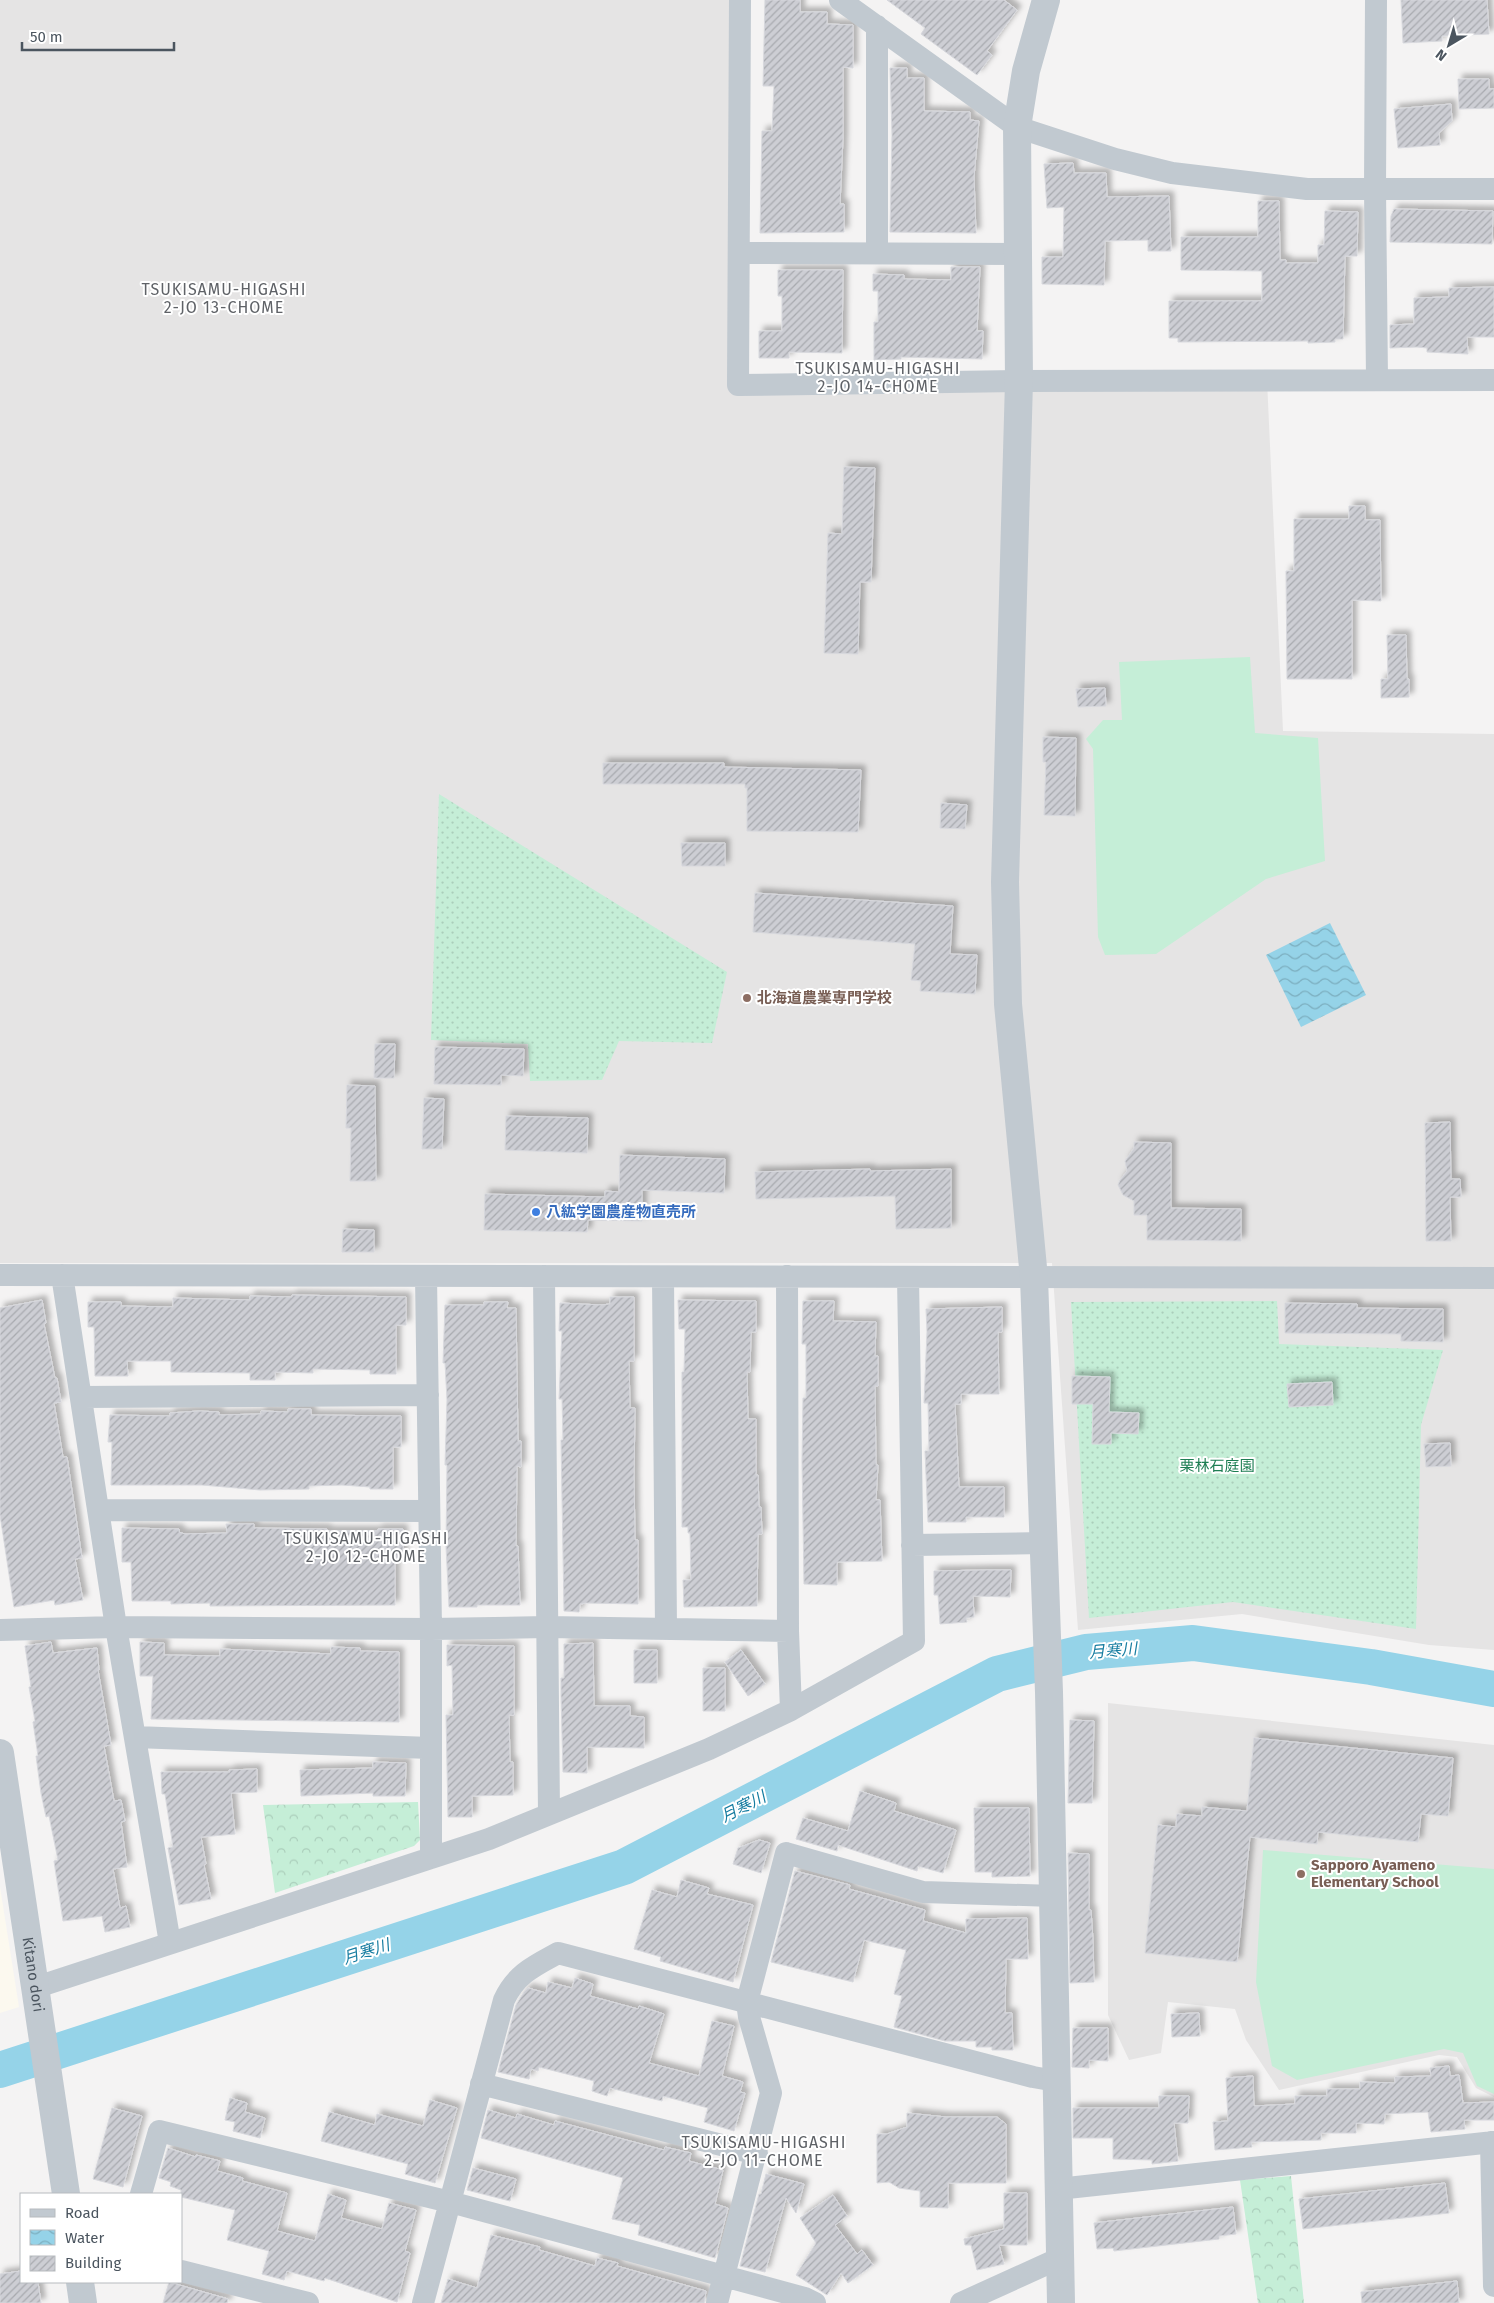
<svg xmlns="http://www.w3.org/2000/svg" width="1494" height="2303" viewBox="0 0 1494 2303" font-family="'Fira Sans','Noto Sans JP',sans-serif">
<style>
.commercial{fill:#fcf9ef}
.education{fill:#e5e4e4}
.grass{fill:url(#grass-dots)}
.forest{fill:url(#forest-crowns)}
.pitch{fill:#c5eed7}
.water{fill:url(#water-waves)}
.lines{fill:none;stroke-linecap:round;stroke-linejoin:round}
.river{stroke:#95d3e8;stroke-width:36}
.building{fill:url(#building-hatch);stroke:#d7d8dd;filter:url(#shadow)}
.minor{stroke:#c1c9d0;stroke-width:22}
.tertiary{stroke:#c1c9d0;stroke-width:28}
.education-dot{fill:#8d6e63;stroke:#fff;stroke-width:2}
.shop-dot{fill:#3f7fe0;stroke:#fff;stroke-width:2}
.labels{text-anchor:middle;stroke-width:4;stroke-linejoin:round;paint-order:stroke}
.education-label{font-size:15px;font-weight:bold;fill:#785e54;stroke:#fff;text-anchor:start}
.shop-label{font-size:15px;font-weight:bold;fill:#366cbe;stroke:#fff;text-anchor:start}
.park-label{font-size:15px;fill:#1e7e53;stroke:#fff}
.street-label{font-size:15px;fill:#4b555f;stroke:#fff}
.neighbourhood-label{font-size:16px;letter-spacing:1px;fill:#5f6267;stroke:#fff}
.water-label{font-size:16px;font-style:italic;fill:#157ca0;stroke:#fff}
</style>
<defs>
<pattern id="grass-dots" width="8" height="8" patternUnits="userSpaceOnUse" patternTransform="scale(1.25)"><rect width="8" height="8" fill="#c5eed7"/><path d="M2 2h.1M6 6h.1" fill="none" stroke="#abcebb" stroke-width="1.8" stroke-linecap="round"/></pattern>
<pattern id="forest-crowns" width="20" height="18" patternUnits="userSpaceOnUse" patternTransform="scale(1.25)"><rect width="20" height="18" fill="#c5eed7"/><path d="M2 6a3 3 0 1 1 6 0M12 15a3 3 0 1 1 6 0" fill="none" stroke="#abcebb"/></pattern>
<pattern id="water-waves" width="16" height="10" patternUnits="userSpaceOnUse" patternTransform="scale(1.25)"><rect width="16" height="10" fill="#95d3e8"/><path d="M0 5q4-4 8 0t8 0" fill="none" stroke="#7caebf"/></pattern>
<pattern id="building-hatch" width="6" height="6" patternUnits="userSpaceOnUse" patternTransform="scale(1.25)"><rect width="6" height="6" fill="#cdced4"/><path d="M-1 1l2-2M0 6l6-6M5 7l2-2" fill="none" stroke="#a8aaaf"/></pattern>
<filter id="shadow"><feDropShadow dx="4.5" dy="-4.5" stdDeviation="2.5" flood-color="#0004"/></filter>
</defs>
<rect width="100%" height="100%" fill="#f4f3f3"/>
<path class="commercial" d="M0,1887l19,120 -19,6z"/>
<path class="education" d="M0,0h734l-3,391 536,-11 16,351 211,3v916l-65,-5 -187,-31 -164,16 -26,-367h-1052z
M1108,1703l386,42v352l-18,-9 -19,-31 -18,-2 -160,35 -33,-50 -11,-31 -67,-7 -7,51 -32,7 -21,-45z"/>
<path class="grass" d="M439,794l288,178 -15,71 -93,-2 -17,39 -72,1 -2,-37 -97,-4z
M1277,1301l2,43 164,6 -22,75 -5,204 -183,-27 -144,16 -18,-316z"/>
<path class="forest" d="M418,1802l2,38 -6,6 -139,47 -12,-88z
M1291,2176l13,127h-46l-18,-123z"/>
<path class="pitch" d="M1250,657l5,76 63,5 7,123 -59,18 -110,75 -51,1 -7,-18 -5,-188 -7,-10 17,-19h19l-3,-58z
M1263,1850l231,19v225l-17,-8 -14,-33 -19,-4 -147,31 -25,-14 -16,-84z"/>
<path class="water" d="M1330,923l36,72 -65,32 -35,-72z"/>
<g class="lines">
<path class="river" d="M0,2070l624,-203 373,-193 89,-22 107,-9 178,24 123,22"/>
</g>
<path class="building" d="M765,0h35v12h27v12l26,1v43l-10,-1v71l-3,66h4v28l-84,1 2,-102h10l2,-45h-11z
M887,0h117l13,10 -30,41 5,4 -15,20 -56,-41 4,-6z
M1401,0h86l2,34 -47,2v5l-39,2z
M890,68h17v10h17v33l46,1v8l9,1 -5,56 2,56 -86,-1 2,-97z
M1458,79h31v10h5v19l-35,1z
M1451,104l1,17 -13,12 1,12 -42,3 -4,-39z
M1073,163l1,10h32l1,24 62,-1 2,55h-23v-11l-43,1 -1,44 -62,-1v-27h21l1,-50 -17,1 -3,-44z
M1258,201h21l1,59h6v3h32v-18h6l1,-34 33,1 -1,44h-12l-2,83h-8v3l-27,1v-2l-130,1v-4h-9v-37h93v-30l-81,-1v-33h77z
M1394,209l99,2 -1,33 -102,-2 1,-26z
M951,267h29l-3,64h6l-1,28 -81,-2v2l-27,1v-38h4v-31h-5v-17l31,1v4l47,1z
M778,270h65l-1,83 -53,-1v6h-30v-27h23v-35h-4z
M1494,287v50h-27l1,17 -41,-2v-4l-10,-1 -27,1v-23l24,-1v-26l35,-1v-9z
M844,467l31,1 -4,114h-11l-2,72 -34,-1 4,-120 14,1z
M1349,506h16v14h15l1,81 -29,-1v79h-65l-1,-108h8v-52h55z
M1387,635h19l1,44h2v18l-28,1v-19h7z
M1105,688l1,18 -28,1 -2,-18z
M1043,737l33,1 -1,78 -31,-1 2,-53h-3z
M603,763h121v4l137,3 -3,62 -111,-1v-43h-2v-4h-142z
M941,803l26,2 -2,24 -25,-1z
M681,843h44v23h-43z
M755,893l198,13 -3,48 27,1 -2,39 -55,-3 1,-10 -10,-1 4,-36 -162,-12z
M375,1044h20l-1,34h-20z
M435,1047l89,2 -1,27 -22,-1v10l-67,-1z
M347,1085l28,1 1,95h-26l1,-53h-5z
M424,1098l20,1 -2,50h-20z
M506,1116l82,2 -1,35 -82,-3z
M1450,1122l1,57h9l1,18h-11l1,44h-25l-1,-118z
M1134,1142l37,1v65l70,1v32l-94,-1v-25h-13v-14l-11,-6 -5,-10 2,-5 7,-9 -2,-10 9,-13z
M620,1155l105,4 -1,34 -82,-3v31l-54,-1 -1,12 -103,-2 1,-36 120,3v-6l14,1z
M870,1169v2l81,-2v59l-55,1 -1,-33 -139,3 -1,-27z
M343,1229l31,1v22h-32z
M292,1295l114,2v28h-10v49h-26v-4l-57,-1v4l-38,-1v8h-25v-7l-79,-1v-11h-44l1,15h-33l-1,-49h-6v-25h33v4l52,1v-9l77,2v-4l42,1z
M610,1297h24v64h-5l1,47h5l-1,69 1,63h3v64l-52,-1 -6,1 -1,8 -15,-1 -3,-171h2l-1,-41h-3l3,-68h-3l1,-28 41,2 9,-1z
M42,1300l4,23 -2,1 11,54h2l4,24 -7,1 9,54h4l15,101 -7,1 8,41 -28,5 -1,-5 -40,7 -14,-92v-207z
M678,1300l78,1v31h-5l-1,40h-3l1,47h8v56h2l1,32h2l1,27h-4l-1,72 -73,1 -1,-27h8l-1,-47h-2v-6h-6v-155h2l1,-43h-6z
M803,1301h31l-1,20 43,1 -1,34h3v30h-3l1,79h2l-2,35h4l2,61 -45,1v23l-33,-1 -2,-123 1,-63h3v-54h-4z
M484,1302h24l-1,6h9l2,133h3v26l-4,-1 -1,80h2l2,59h-43v2h-28l-3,-61 1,-81h-2l2,-65 -2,-37h-2l2,-58h39z
M1285,1303l72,1v4l86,1v33l-42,-1v-7l-116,-1z
M1002,1307v25h-4l1,62h-38v10h-6l4,83h45v30h-38v5h-38l-3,-71h4l-1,-48h-4l3,-71 -1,-23z
M1072,1376l38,1 -1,35 30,1 -1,21 -27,-1v11h-19l1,-40h-21z
M1332,1382l1,23 -44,2 -2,-23z
M288,1409h23v6l90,1v31h-8v42h-23v-2l-28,-2 -33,1v3l-49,1 -58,-5h-91l1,-43h-4l2,-27 60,1v-3l29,-2 20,1v3l42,-1v-3l27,1z
M1450,1443l1,23 -25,1 -2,-23z
M226,1524h28v4l73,1v2h51v-2h25v30l-8,-1v47l-185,1v-3l-39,1v-3h-39l-1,-39h-9v-34l57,1v3l6,2 42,-1z
M986,1570h25l-1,27 -37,-1 1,21 -8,1 1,4 -27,2 -2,-29h-4v-24z
M51,1642l2,11 44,-5 2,22h-1l13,75 -7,1 10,55 7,-1 4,21 -4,1 6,45 -14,2 7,39 6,-2 4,21 -25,5 -3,-16 -39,5 -9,-60 4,-1 -9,-44 -3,1 -5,-24 -5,-37h2l-5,-34 2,-1 -6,-34h2l-6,-41z
M140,1642l24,1v12l56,1v-7l111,5v-7l29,1v3l39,1v70l-248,-3 2,-43h-13z
M593,1643l1,63h36v10l14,1v31l-57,-1v26l-24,-1 -2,-76v-18h3v-34z
M447,1645l67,1v69h-5l1,47h3v33l-41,1v21h-24l-2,-102h7l-1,-50 -5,1z
M634,1650h23v33h-23z
M741,1650l24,34 -17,12 -23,-34z
M703,1668h22v43h-22z
M1070,1720l24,1 -2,82h-24z
M1254,1738l199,20 -5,58 -27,-2 -3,28 -100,-10 -1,12 -67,-7 -13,125 -92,-9 13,-128 18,2 1,-13 25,2v-9l45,4z
M373,1762l33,1 -1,33h-32v-3l-72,3 -1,-26 73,-2z
M257,1769v23l-26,1 4,41 -34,3 5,27 -2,1 7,34 -32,6 -11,-57 5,-1 -8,-53h-3l-1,-22h69l-1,-2z
M860,1791l36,12 -2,8 62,19 -13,43 -25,-7 -1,5 -79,-26 -1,6 -41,-12 7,-21 45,13z
M974,1808h55l1,68 -38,1v-5h-17z
M759,1840l11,3 -9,30 -28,-9 5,-16z
M1068,1853l21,1v56h2l2,30 1,42 -24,1z
M795,1871l55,14 -1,4 76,21 -2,11 43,12v-14l61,-1 1,41h-22l-1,54h7l1,37h-21v-3h-16v-6h-31l-51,-14 8,-31 -8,-2 12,-44 -42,-10 -11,42 -82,-20z
M681,1880l28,8 -2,6 46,11 -20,77 -73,-21 1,-4 -27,-8 18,-59 25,7z
M575,1978l18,6 -3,12 48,13 1,-3 25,8 -15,49 50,13 13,-55 22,5 -12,50 21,6 -3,10 5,1 -11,38 -30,-9 4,-14 -45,-12 -1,5 -52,-13 -3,8 -15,-5 2,-10 -55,-14 -1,4 -7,-2 -2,10 -31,-7 18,-67 8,-13 4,-4 18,5 2,-11 24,6z
M1199,2013l1,23 -28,1 -1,-23z
M1073,2028h35v33l-19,-1v8l-17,-1z
M1449,2066l1,10 9,-1 4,28 31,-1v18h-30l1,9 -34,3 -3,-20 -43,2 -1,10 -28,-1v10h-35v7l-70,2 1,5 -37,3 -2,-28 15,-1 -2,-43 27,-2 1,30 41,-2v-8h32v-7h33v-7l35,1v-6l36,-1 -1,-8z
M1159,2096h30l-1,27h-14l4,38 -26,3v-4l-39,-1v-21h-40v-30h86z
M230,2098l17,5 -2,9 20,6 -5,20 -27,-7 2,-9 -10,-2z
M430,2100l27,8 -22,75 -30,-9 3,-10 -87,-23 8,-29 46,13 2,-11 46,12z
M112,2108l30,8 -19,71 -30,-8z
M488,2110l28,8 1,-4 37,11 1,-4 109,29 1,-3 26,6 -2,8 34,9 -8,34 13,4 -13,50 -77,-23 2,-10 -28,-6 11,-41 -142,-40z
M907,2113l39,4h51l9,7v59h-58v25l-28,-1v-16l-21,-3 -10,-6 -12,1v-49h10l20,-7z
M168,2148l28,9v-2l24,6 -3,10 26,7 -1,3 45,12 -10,38 38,10 13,-47 18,6 -5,18 41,11 7,-26 27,7 -11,41 5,2 -13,49 -72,-24 -1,3 -37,-10 -3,9 -22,-6 7,-23 -42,-11 8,-30 -54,-13v-7l-11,-4 1,-4 -12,-4z
M473,2168l43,11 -6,22 -43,-11z
M766,2174l38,10 -8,29 -10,-15 -21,74 -25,-6 19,-72h2z
M1445,2183l4,30 -146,16 -4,-30z
M1004,2193h23v52h-28l5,19 -27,6 -6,-25h-6l-1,-6 40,-10z
M833,2195l14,21 -12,9 22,29 5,-4 11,15 -25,18 -7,-10 -14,22 -31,-20 20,-32 -16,-25z
M1233,2207l3,27 -17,2v3l-105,12 -1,-3 -16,1 -3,-26z
M491,2235l49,12 -1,3 56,16 2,-8 21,5 -1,3 89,25 -2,12h-263l7,-24 29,9z
M21,2271v11h17l3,21h-41v-29z
M1457,2281l2,22h-97l-1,-11z
M169,2282l59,17 -1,4h-64z"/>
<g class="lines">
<path class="minor" d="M740,0l-2,385 281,-4 475,-1
M840,0l177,127 98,32 57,14 135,16h187
M1376,0l-1,188 2,191
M877,26v227
M740,253l279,1
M0,1275l1494,3
M62,1275l54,352 54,316
M426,1276l5,353v229
M544,1276l5,538
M787,1276l1,355 3,79
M663,1277l3,352
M81,1397l347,-2
M98,1510l331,1
M912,1545l132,-2
M0,1630l116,-3 315,2 116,-2 241,4
M135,1737l295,11
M34,1988l455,-149 220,-90 82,-39 123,-69 -6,-364
M481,2084l276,70
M1491,2142l3,144
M1058,2189l436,-47
M141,2194l18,-63 291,71 355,96 10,5
M181,2271l127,32
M423,2303l81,-303c12,-26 30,-34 54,-47l475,124 23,4
M717,2303l54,-210 -22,-76 -2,-15 39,-149 137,39 131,4
M961,2303l99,-45"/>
<g class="tertiary">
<path d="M1046,0l-20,71 -9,56 2,254 -14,501 3,122 26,274 15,414 12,611"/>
<path id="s1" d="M0,1753l66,441"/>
<path d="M80,2282l3,21"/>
</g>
</g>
<g class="education-dot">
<circle cx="747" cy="998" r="5"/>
<circle cx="1301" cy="1874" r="5"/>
</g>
<circle class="shop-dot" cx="536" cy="1212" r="5"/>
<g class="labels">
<g class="education-label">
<text x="757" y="1003">北海道農業専門学校</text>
<text x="1311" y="1870">Sapporo Ayameno<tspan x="1311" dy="17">Elementary School</tspan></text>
</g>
<g class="shop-label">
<text x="546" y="1217">八紘学園農産物直売所</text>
</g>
<g class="park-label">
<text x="1217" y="1471">栗林石庭園</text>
</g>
<g class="street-label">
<text dy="5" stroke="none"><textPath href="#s1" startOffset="224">Kitano dori</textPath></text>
</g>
<g class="neighbourhood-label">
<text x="224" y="295">TSUKISAMU-HIGASHI<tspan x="224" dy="18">2-JO 13-CHOME</tspan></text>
<text x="878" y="374">TSUKISAMU-HIGASHI<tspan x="878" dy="18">2-JO 14-CHOME</tspan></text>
<text x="366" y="1544">TSUKISAMU-HIGASHI<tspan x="366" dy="18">2-JO 12-CHOME</tspan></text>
<text x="764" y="2148">TSUKISAMU-HIGASHI<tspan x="764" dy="18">2-JO 11-CHOME</tspan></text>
</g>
<g class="water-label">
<text transform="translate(1113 1650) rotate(-5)" y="6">月寒川</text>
<text transform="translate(743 1806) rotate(-27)" y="6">月寒川</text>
<text transform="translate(366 1951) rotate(-18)" y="6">月寒川</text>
</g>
</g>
<rect x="20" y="2193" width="162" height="90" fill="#ffffff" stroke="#b7bbbf"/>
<rect x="30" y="2209" width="25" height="8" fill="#c1c9d0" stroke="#b7bbbf"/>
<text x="65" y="2218" font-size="15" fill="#4b555f">Road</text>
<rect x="30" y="2230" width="25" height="15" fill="url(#water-waves)" stroke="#b7bbbf"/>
<text x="65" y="2243" font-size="15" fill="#4b555f">Water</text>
<rect x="30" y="2256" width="25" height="15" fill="url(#building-hatch)" stroke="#b7bbbf"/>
<text x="65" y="2268" font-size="15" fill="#4b555f">Building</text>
<g transform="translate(1449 45) rotate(218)" stroke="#ffffff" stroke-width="4" paint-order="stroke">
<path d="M0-4L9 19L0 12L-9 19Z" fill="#4b555f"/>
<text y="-8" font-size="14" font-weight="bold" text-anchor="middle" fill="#4b555f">N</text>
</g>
<path d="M22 42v8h152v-8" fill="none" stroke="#4b555f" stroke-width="2.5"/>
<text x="30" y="42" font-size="15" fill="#4b555f" stroke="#ffffff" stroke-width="4" paint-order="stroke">50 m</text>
</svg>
